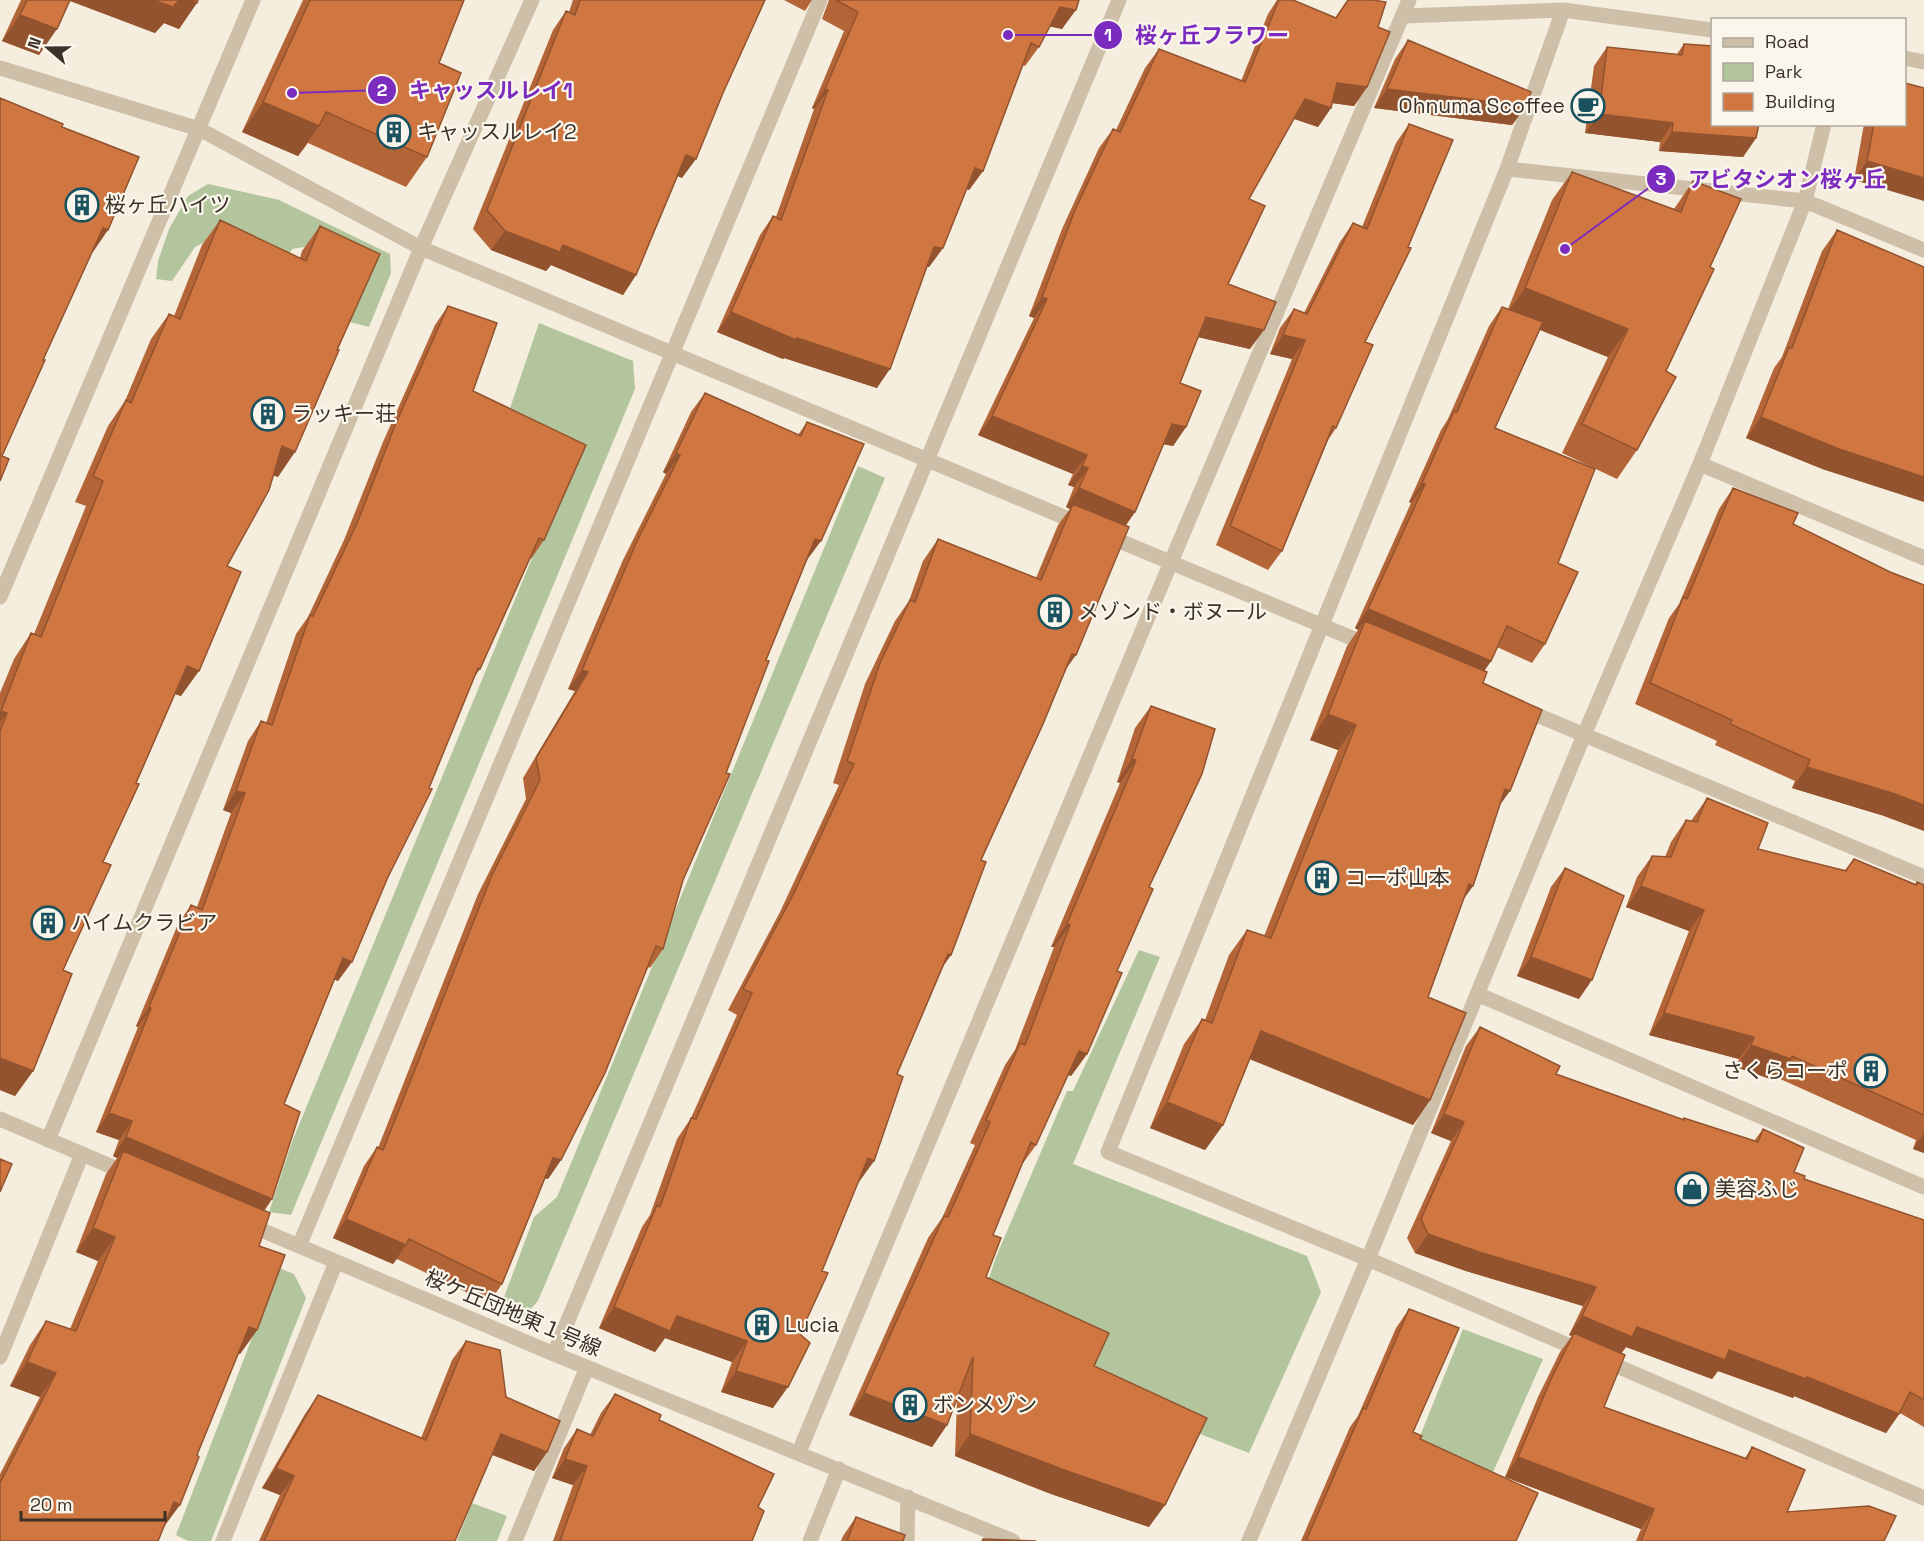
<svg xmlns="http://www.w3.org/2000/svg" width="1924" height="1541" viewBox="0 0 1924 1541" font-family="'Space Grotesk','Noto Sans JP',sans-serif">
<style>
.green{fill:#b2c59c}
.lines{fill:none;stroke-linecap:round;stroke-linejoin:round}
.minor{stroke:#cebfa8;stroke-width:15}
.wall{fill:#b36538}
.shaded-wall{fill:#92532e}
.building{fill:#d07641;stroke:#92532e;stroke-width:1.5}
.labels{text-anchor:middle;stroke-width:4.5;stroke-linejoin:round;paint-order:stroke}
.poi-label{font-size:21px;fill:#3a3129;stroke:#fbf6eb;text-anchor:start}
.street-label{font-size:21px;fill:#3a3129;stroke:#fbf6eb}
.leader{fill:none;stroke:#7b2cbf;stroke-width:2}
.callout-dot{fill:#7b2cbf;stroke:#fbf6eb;stroke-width:2}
.mark-label{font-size:18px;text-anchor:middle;font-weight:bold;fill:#fff}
.callout-label{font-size:22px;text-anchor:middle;font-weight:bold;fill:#7b2cbf;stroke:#fbf6eb;stroke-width:4.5;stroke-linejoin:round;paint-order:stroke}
</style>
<rect width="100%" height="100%" fill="#f5edde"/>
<path class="green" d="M208,184l71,16 111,54 1,19 -22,54 -23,-6 17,-45 -59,-29 -12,2 -46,95 -41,-102 -10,5 -23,34 -16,-2 2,-18 11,-32 19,-33z
M539,323l94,38 2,28 -344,826 -22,-3 23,-70 284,-691 -67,-40z
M858,466l27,12 -347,823 -16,17 -22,-10 34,-91 23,-20c101,-243 200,-487 301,-731z
M1139,950l21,7 -87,207 234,92 14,36 -72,161 -162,-63 -107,-85 16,-48 71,-166h6z
M279,1268l15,6 12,24 -95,243h-23l-12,-6z
M1463,1329l80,30 -56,127 -109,55z
M472,1503l35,13 -10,25h-40z"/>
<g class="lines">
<path class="minor" d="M1563,10l-56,159 -399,983 260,107 556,239
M1404,16l159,-6 149,20
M1904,58l20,4
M0,68l199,61 222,119 662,277
M1507,169l298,32 119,49
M1700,464l224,94
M1105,535l266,111
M0,597l253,-597
M1520,708l404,169
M1477,994l447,193
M0,1119l129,55
M48,1140l373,-892 111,-248
M245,1223l309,131 459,187
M299,1246l521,-1246
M554,1354l565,-1354
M0,1357l82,-203
M799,1452l372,-890 238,-562
M223,1541l113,-279
M515,1541l72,-174
M810,1541l29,-72
M907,1541l1,-44
M1249,1541l119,-282 216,-524 116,-271 105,-263 19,-77"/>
</g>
<path class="wall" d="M21,0h177l-19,29 -15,-6 -9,10 -85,-32 -31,54 -37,-14z
M303,0h161l-25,63 -12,94 -21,30 -98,-44 -10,13 -56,-24z
M573,0h192l-83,178 -4,-2 -42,99 -13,20 -72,-30 -5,6 -55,-21 -18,-21 80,-199 13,-19 3,1z
M784,0h28l-7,11z
M829,0h250l-17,29 -12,-3 -11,21 -14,19 -3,-1 -39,106 -14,19 -2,-1 -24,59 -14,19h-2l-50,121 -93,-30 -1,1 -66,-27 43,-97 13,-19 3,1 38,-108 -2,-1 32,-77 -22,-12z
M1277,0h16l42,18 13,-18 30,27 -11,60 -13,19 -22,-3 -1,5 -13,19 -24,-8 -45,80 -21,85 22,65 -52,-12 -18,46 6,44 -13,19 -10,-2 -28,68 -10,14 -59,143 -85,191 -30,95 -8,11 -46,108 -23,87 -16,21 -36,89 -22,63 -27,74 -52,-16 11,-30 -67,-24 -10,14 -56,-24 43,-101 8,-12 27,-76 14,-21 46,-103 -9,-5 52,-98 59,-127 -6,-2 32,-99 30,-63 14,-20 14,-40 15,-22 98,39 22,-53 12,-16 -4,-2 8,-20 -6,-2 5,-11 -95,-39 56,-117 -5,-2 33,-87 37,-81 14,-19 3,1 29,-62 14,-19 82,32 27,-67z
M1408,40l118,66 -14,19 -138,-17 21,-49z
M1684,44l72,94 -13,19 -84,-6 1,-9 -75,-9 9,-67 13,-19 70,7z
M1409,124l-44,218 -29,86 -8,12 -46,111 -14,19 -52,-25 76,-186 -22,-5 10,-26 14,-19 10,4 36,-71 13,-19 9,4 34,-84z
M1864,124h41l-51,56z
M1572,172l102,37 19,-28 17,86 -44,104 -29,79 -20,29 -55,-26 46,-96 -68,-27 -45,98 63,135 -13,81 -13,19 -35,-16 -6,14 -7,10 -1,12 17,122 -27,81 -9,12 -36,99 2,103 -17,25 -164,-66 -26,66 -18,25 -55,-22 34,-84 18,-25 3,1 24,-65 18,-25 17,6 74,-186 -28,-10 37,-94 11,-16 -3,-2 56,-125 -2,-1 32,-72 7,-11 41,-93 13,-19 6,2 44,-109z
M220,220l80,38 2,-7 18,-25 -42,251 -5,-2 -46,91 -46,130 -6,-2 -39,89 -33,79 -40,108 -30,101 -18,25 -15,-6v-397l14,-34 17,-26 3,1 52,-128 -11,-4 33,-76 17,-25 26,-62 18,-25 5,2 28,-71z
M1837,230l-12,240 -79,-32 28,-70 8,-11 40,-106z
M448,306l25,85 71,149 -13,19h-1l-50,110 -7,10 -135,302 -4,-2 -50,125 -12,95 -8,12 -5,35 -2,84 -17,24 -2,-1 -238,188v-67l40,-77 -30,-11 20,-41 16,-24 24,8 28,-68 -22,-9 30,-78 11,-16 -4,-2 6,-16 -23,-8 42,-105 -2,-1 42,-102 13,-19 6,2 34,-94 -8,-3 25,-69 13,-20 5,2 30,-89 12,-17 36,-77 39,-98 52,-117z
M705,393l93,42 9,-13v138l-41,100 -83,220 -20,69 -13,19 -2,-1 -87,193 -13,19 -4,-1 -42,106 -13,19 -92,-44 -4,5 -60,-26 31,-72 13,-19 1,1 100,-254 48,-95 -3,-21 52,-87 -7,-2 55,-129 43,-86 -3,-2 28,-60z
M1733,488l60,36 88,291 -89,-27 3,-7 -80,-36 2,-4 -82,-37 34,-86 10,-14 40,-95z
M1151,706l-2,181 -32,84 -30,83 -16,22 -3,-1 -32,70 -15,21 -28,69 -7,42 108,89 55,161 -98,-33 -96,-38 2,-56 -10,25 -15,22 -83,-32 79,-177 14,-20 33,-73 -5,-2 35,-78 10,-15 39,-103h-3l69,-164 -3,-1 18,-54z
M1707,798l51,51 87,21 9,-11 62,25 1,-2 7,3v268l-11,-4 3,-9 -138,-62 -2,3 -40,-14 3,-8 -90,-24 40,-104 -63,-24 11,-30 15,-21 13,1 6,-15 15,-22 5,1z
M1565,868l14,131 -62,-23 34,-89z
M1480,1027l76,47 127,46 71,21 9,-12 31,43 10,7 120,41v207l-24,-14 -14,20 -92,-37 -1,2 -75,-27 -6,8 -86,-32 -5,7 -17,53 141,51 7,-11 35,65 97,29h-248l5,-12 -136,-52 33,-80 22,-45 12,-16 -3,-1 14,-29 -117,-35 -51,-18 -8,-15 44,-97 -20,-8 35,-87z
M1409,1309l4,123 103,109h-215l49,-114 8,-11 38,-88z
M466,1341l81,111 -13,19 -42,-16 -37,86h-196l21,-46 -18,-7 43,-74 13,-19 103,43 31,-78z
M615,1394l44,26 99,87 -6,34h-199l20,-56 -21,-7 12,-30 13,-19 13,6 11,-22z
M856,1517l47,24h-62l2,-5z"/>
<path class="shaded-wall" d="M68,0h121l8,3 -18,26 -15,-6 -9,10z
M1060,7l16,3 -14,19 -15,-3z
M20,15l37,14 -18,26 -37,-14z
M1337,83l30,4 -13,19 -30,-4z
M825,89l3,1 -14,19 -2,-1z
M1387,89l139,17 -14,19 -138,-17z
M1305,99l26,9 -13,19 -26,-9z
M263,102l56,24 -21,30 -56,-24z
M1599,114l74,9 -13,19 -75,-9z
M1672,132l84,6 -13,19 -84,-6z
M686,155l10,4 -14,19 -9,-4z
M1867,161l57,17v23l-70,-21z
M975,168l8,3 -14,19 -7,-3z
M103,228l5,2 -15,22 -6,-3z
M505,231l58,14 73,30 -13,20 -72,-30 -5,6 -55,-21z
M934,247l9,1 -14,19 -8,-1z
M1525,288l103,41 -20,28 -103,-41z
M1042,297l5,2 -13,19 -5,-2z
M731,312l159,57 -13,19 -93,-30 -1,1 -66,-27z
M1206,317l58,13 -14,19 -57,-13z
M1283,335l22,5 -13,19 -22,-5z
M992,416l95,39 -14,19 -95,-39z
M1761,417l163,60v25l-99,-32 -79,-32z
M1172,424l14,3 -13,19 -15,-3z
M282,446l13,6 -17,25 -14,-5z
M676,453l4,2 -14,19 -3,-2z
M1082,466l6,2 -14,19 -6,-2z
M1422,483l3,1 -14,19 -2,-1z
M1079,488l56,24 -13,19 -49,-27 -3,5 -4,-2z
M815,539l6,2 -14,19 -5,-2z
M1368,609l123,52 -13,19 -113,-59 -7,9 -3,-2z
M1072,654l4,1 -15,21z
M187,666l12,5 -18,25 -12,-4z
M582,670l6,2 -13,19 -7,-2z
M1,711l6,2 -7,9v-10z
M1328,714l28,11 -18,25 -28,-10z
M1132,759l4,1 -16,23 -3,-1z
M1807,767l88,27 29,11v26l-43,-16 -89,-27z
M1505,789l5,2 -18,25z
M236,791l9,2 -14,20 -8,-3z
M1469,884l4,2 -18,25z
M1641,886l63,24 -15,21 -63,-24z
M1067,924l3,1 -16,22h-3z
M948,954l3,1 -15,21z
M1531,957l61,23 -13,19 -62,-23z
M343,958l9,4 -14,19 -9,-4z
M149,1007l2,1 -13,19 -2,-1z
M1664,1013l90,24 -15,22 -90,-24z
M1261,1031l169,69 -17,25 -170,-69z
M1751,1045l40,14 -15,22 -40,-14z
M1079,1051l8,3 -16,22 -7,-3z
M0,1058l33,13 -18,25 -15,-6z
M1167,1102l56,23 -18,25 -55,-22z
M109,1113l23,8 -13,19 -23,-8z
M1444,1114l20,8 -13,19 -20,-8z
M1924,1133v20l-11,-4z
M126,1137l146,62 -13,19 -136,-67 -6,7 -4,-2z
M553,1158l8,2 -13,19 -9,-2z
M868,1158l6,3 -15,21 -6,-2z
M346,1219l60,26 -13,19 -60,-26z
M93,1228l22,9 -17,24 -22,-9z
M1428,1234l168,53 -13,19 -117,-35 -51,-18z
M614,1307l63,9 70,25 -15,21 -67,-24 -10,14 -56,-24z
M1582,1316l55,11 92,23 78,27 92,37 -13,19 -92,-37 -1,2 -75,-27 -6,8 -86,-32 -7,9 -45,-23 -2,3 -3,-1z
M249,1327l8,3 -17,24 -8,-3z
M27,1362l29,11 -16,24 -30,-11z
M736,1371l52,16 -15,21 -52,-16z
M864,1393l83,32 -15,22 -83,-32z
M501,1434l46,18 -13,19 -46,-18z
M970,1434l195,71 -16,22 -98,-33 -96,-38z
M1518,1457l136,52 -13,20 -136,-52z
M565,1459l22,7 -14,19 -21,-7z
M276,1468l18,8 -14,19 -18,-7z
M174,1502l6,3 -17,23z"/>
<path class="building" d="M27,0h43l-13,29 -37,-14z
M153,0h26l-6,7z
M189,0h9l-1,3z
M310,0h154l-25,63 22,10 -34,84 -101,-45 -7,14 -56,-24z
M580,0h185l-42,93 -27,66 -10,-4 -50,120 -73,-30 -3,7 -55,-21 -18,-21 79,-199 9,4z
M836,0h243l-3,10 -16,-3 -21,40 -8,-4 -48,128 -8,-3 -32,80 -9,-1 -44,122 -93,-31 -1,2 -65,-28 42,-96 8,4 47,-130 -3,-1 33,-77z
M1279,0h14l43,18 12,-18h25l13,2 -8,25 12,5 -23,55 -30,-4 -6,25 -26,-9 -56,100 16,7 -37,78 48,18 -12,28 -58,-13 -26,66 21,8 -15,36 -14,-3 -37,88 -56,-24 9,-20 -6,-2 5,-11 -95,-39 55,-117 -5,-2 33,-87 38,-81 7,3 39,-83 86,33z
M1408,40l123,52 -5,14 -139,-17z
M1684,44l29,2v78h46l-3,14 -84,-6 1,-9 -74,-9 8,-67 75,8z
M1905,83l19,5v90l-57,-17 7,-37h31z
M0,98l63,26 -1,3 77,30 -31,73 -5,-2 -60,132h2l-43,96 7,3 -9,22z
M1409,124l44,16 -45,107 3,1 -46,94 8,3 -37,83 -3,-2 -51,125 -52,-25 75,-186 -22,-5 11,-26 13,5 46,-91 14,6z
M1572,172l109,40 12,-31 48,18 -31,68 4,2 -48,102 10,6 -39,73 -55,-26 46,-95 -103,-41z
M220,220l86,41 14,-35 60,28 -43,96h2l-44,102 -13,-6 -13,44 -42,76 14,6 -42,99 -12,-5 -51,117 3,1 -36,78 8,3 -48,105 9,4 -39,97 -33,-13v-327l7,-18 -6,-2 30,-78 10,4 62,-156 -10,-5 33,-76 5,3 38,-89 11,5z
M1837,230l87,37v210l-85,-28 -78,-32 28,-70 3,1z
M448,306l49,17 -24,68 113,54 -42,95 -5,-2 -59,131 -2,-1 -49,120 3,1 -44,88 -36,85 -9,-4 -59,146 16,8 -28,87 -146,-62 6,-16 -23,-8 42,-105 -2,-1 42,-102 11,5 43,-117 -9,-2 25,-70 11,4 38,-110 3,1 45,-95 38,-98z
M1502,307l41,15 -48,106 100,41 -37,94 20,9 -33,72 -38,-18 -16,35 -123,-52 57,-125 -3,-1 32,-72 3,1z
M705,393l96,43 6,-14 57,22 -43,97 -6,-2 -49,121 3,1 -43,112 4,1 -47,106 -20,69 -7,-3 -51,127 -44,87 -8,-2 -51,126 -93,-45 -3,6 -60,-26 31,-72 6,3 109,-275 48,-95 -4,-22 52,-86 -6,-2 55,-129 43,-86 -4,-2z
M1733,488l65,25 -5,11 97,48 34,13v220l-29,-11 -88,-27 3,-7 -80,-36 2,-4 -82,-37 33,-86 4,2z
M1073,504l56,23 -53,128 -4,-1 -29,70 -62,136 5,2 -35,93 -3,-1 -51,120 6,3 -29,84 -6,-3 -46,113 6,2 -28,61 10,9 -22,44 -52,-16 11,-30 -70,-25 -7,15 -56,-24 43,-102 3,2 31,-89 5,1 56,-126 -9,-4 52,-98 59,-127 -7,-3 33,-98 30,-63 5,2 23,-63 103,41z
M1365,621l122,51 -4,11 59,27 -32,81 -5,-2 -32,97 -4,-2 -41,113 38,16 -36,87 -169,-69 -38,94 -56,-23 35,-83 10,4 35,-93 24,8 85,-213 -28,-11z
M1151,706l64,23 -13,45 -53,113 4,2 -36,82 5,2 -35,81 -8,-3 -43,94 -5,-3 -38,93 8,3 -15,39 123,56 -15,33 113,52 -42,87 -98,-34 -97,-37 3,-77 -26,68 -83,-32 80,-177 4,1 42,-95 -4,-2 34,-77 5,2 45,-120 -3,-1 69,-164 -4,-1z
M1707,798l61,25 -10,26 88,22 8,-12 62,26 1,-3 7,3v230l-132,-59 -1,3 -40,-14 3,-8 -90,-24 40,-103 -63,-24 11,-30 19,1 15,-37 11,2z
M1565,868l59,28 -32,84 -61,-23z
M1480,1027l80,39 -4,8 128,46v-2l74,24 5,-13 41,19 -10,24 11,4 -1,3 120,41v180l-14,-8 -11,22 -92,-37 -1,2 -77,-29 -4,10 -88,-33 -5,10 -50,-21 14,-29 -117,-35 -51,-18 -7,-15 43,-97 -20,-8z
M123,1151l147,62 -11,33 26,9 -28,75 -8,-3 -52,128 2,2 -19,48 -6,-3 -16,39h-158v-58l56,-110 -29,-11 19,-41 30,10 39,-94 -22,-9z
M0,1159l12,5 -12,28z
M1409,1309l50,19 -46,104 9,4 -2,3 118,54 -22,48h-210l57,-133 3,1z
M1574,1333l51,22 -21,52 143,52 5,-12 53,23 -18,42 82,-6 27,10 -12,25h-243l13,-32 -136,-52 34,-80z
M466,1341l34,9 6,47 54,24 -13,31 -46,-18 -46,107h-191l30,-65 -18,-8 42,-73 108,45z
M615,1394l46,21 -2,5 115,54 -16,33 6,4 -12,30h-192l27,-75 -22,-7 12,-30 16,7z
M856,1517l49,18 -2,6h-56z
M983,1539l53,2h-54z"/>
<defs>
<g id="cafe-ring" transform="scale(1.725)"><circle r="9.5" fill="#fbf6eb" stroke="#1a5260" stroke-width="1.5"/><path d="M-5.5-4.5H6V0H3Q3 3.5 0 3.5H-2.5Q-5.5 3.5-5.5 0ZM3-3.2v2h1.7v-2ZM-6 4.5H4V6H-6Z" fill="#1a5260"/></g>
<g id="building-ring" transform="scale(1.725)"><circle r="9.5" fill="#fbf6eb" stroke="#1a5260" stroke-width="1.5"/><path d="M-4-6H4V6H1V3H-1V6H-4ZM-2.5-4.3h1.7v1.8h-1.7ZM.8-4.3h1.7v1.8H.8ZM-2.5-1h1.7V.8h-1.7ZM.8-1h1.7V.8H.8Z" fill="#1a5260"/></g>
<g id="shop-ring" transform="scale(1.725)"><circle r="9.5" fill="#fbf6eb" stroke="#1a5260" stroke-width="1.5"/><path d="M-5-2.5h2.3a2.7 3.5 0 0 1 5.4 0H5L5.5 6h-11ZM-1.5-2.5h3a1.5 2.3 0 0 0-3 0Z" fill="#1a5260"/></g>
</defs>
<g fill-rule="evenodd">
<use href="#cafe-ring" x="1588" y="106"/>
<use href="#building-ring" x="394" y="132"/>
<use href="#building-ring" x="82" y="205"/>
<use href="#building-ring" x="268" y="414"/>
<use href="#building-ring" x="1055" y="612"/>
<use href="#building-ring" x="1322" y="878"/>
<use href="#building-ring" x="48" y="923"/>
<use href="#building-ring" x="1871" y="1071"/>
<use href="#shop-ring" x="1692" y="1189"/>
<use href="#building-ring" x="762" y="1325"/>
<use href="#building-ring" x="910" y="1405"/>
</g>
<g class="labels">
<g class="poi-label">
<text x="1565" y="113" text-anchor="end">Ohnuma Scoffee</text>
<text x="417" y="139">キャッスルレイ2</text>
<text x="105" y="212">桜ヶ丘ハイツ</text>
<text x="291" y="421">ラッキー荘</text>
<text x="1078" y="619">メゾンド・ボヌール</text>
<text x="1345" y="885">コーポ山本</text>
<text x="71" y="930">ハイムクラビア</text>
<text x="1848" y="1078" text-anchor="end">さくらコーポ</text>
<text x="1715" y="1196">美容ふじ</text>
<text x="785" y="1332">Lucia</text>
<text x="933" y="1412">ボンメゾン</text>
</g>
<g class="street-label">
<text transform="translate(513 1313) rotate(23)" y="7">桜ケ丘団地東１号線</text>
</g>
</g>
<path class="leader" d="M1008 35L1108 35M292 93L382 90M1565 249L1661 179"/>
<g class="callout-dot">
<circle cx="1008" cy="35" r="6"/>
<circle cx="292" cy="93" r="6"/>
<circle cx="1565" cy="249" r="6"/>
<circle cx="1108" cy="35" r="15"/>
<circle cx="382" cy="90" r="15"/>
<circle cx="1661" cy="179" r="15"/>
</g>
<g class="mark-label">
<text x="1108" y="41">1</text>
<text x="382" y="96">2</text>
<text x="1661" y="185">3</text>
</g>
<g class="callout-label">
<text x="1212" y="43">桜ヶ丘フラワー</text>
<text x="491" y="98">キャッスルレイ1</text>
<text x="1787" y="187">アビタシオン桜ヶ丘</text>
</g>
<rect x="1711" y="18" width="195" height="108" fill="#fbf6eb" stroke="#aea79d" stroke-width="1.5"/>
<rect x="1723" y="38" width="30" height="9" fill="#cebfa8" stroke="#aea79d" stroke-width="1.5"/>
<text x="1765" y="48" font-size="18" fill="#3a3129">Road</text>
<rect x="1723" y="63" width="30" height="18" fill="#b2c59c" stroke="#aea79d" stroke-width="1.5"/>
<text x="1765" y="78" font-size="18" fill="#3a3129">Park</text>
<rect x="1723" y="93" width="30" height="18" fill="#d07641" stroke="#aea79d" stroke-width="1.5"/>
<text x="1765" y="108" font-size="18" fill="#3a3129">Building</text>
<g transform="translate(48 48) rotate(290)" stroke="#fbf6eb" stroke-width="4.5" paint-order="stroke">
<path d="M0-4.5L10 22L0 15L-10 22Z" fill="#3a3129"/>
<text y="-9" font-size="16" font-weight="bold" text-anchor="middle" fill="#3a3129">N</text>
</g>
<path d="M21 1511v9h144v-9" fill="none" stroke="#3a3129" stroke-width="3"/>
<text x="30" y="1511" font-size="18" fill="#3a3129" stroke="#fbf6eb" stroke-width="4.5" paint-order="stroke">20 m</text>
</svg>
